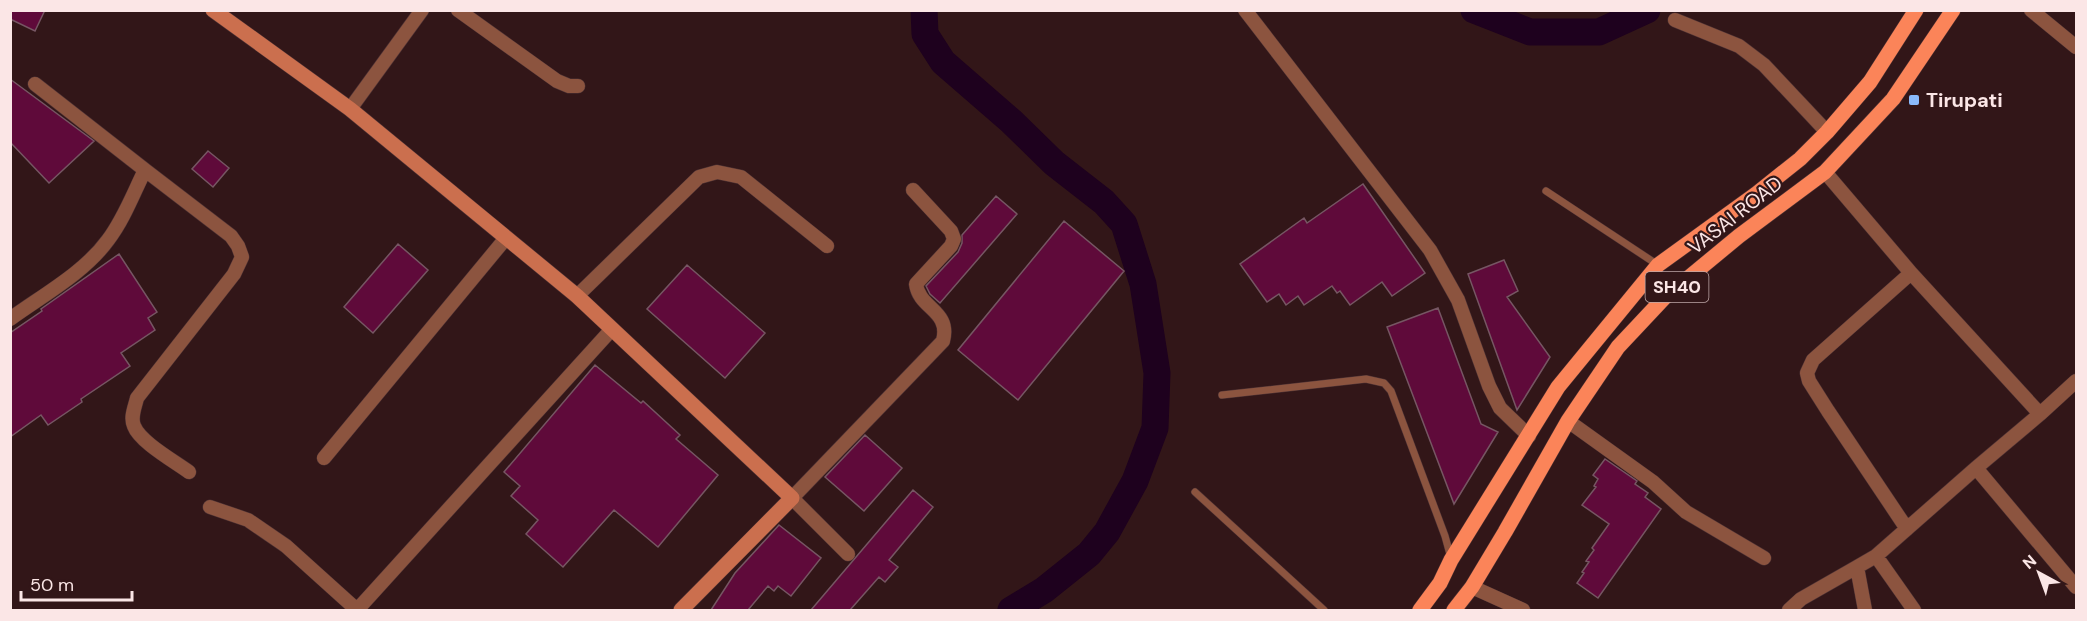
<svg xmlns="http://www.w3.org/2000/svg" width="2087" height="621" viewBox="0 0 2087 621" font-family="'DM Sans',sans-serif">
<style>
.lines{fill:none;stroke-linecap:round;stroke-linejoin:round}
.river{stroke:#1e011e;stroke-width:27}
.building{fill:#5f0a3a;stroke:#765663;stroke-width:1.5}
.lane-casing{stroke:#4e3335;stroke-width:8}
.street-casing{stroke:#4e3335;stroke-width:15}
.secondary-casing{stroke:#4e3335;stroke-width:16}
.primary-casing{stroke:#4e3335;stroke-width:16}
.lane{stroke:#8c543f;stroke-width:7}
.street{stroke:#8c543f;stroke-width:14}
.secondary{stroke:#cb6f4e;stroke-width:15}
.primary{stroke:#fb8459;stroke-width:15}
.poi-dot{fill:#8abafc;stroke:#321618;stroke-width:2}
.labels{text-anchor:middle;stroke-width:4.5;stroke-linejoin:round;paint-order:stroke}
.shield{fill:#321618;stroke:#bfa8a8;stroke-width:1.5}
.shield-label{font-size:18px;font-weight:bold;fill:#fbe6e6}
.poi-label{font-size:20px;font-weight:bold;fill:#fbe6e6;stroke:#321618;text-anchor:start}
.street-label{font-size:20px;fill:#fbe6e6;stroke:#321618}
</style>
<rect width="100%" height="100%" fill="#321618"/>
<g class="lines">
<path class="river" d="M924,10l1,24 18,28 68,59 43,42 50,39 20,22 19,60 14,89 -2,55 -20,53 -28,51 -18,22 -45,36 -33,20
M1474,10l56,22h69l48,-22"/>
</g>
<path class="building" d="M10,10h35l-10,21 -25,-12z
M10,79l84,62 -45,42 -39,-41z
M208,151l21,17 -16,19 -21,-18z
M1363,184l62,89 -33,23 -10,-14 -32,23 -10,-14 -3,2 -5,-7 -28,19 -6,-9 -12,9 -7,-11 -12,8 -27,-38 64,-46 3,5z
M996,196l21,18 -77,89 -10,-9 -4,-8 32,-34 4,-9v-8z
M1064,221l60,50 -106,129 -60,-50z
M398,244l30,26 -55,63 -29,-26z
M119,254l38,58 -9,6 7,12 -34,23 9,13 -49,33 1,3 -34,23 -7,-10 -31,22v-104l32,-22 -1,-2z
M1504,260l14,31 -11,6 43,60 -33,53 -49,-136z
M687,265l78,68 -40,45 -78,-69z
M1438,308l43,116 17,8 -44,72 -67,-177z
M595,365l46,38 2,-2 37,34 -4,4 42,36 -60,72 -44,-37 -51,57 -37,-33 12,-14 -27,-24 9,-10 -16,-14z
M865,435l37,33 -38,43 -39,-34z
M1605,459l32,22 -2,3 13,9 -3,4 16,12 -63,89 -21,-15 7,-10 -2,-1 7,-10 -3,-1 8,-11 -2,-2 17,-24 -27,-19 14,-18 -2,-1 4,-7 -5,-4z
M913,490l20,17 -44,53 9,7 -13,15 -6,-5 -29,33h-39z
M779,525l42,33 -30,38 -13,-10 -4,5 -6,-5 -20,24h-37l24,-37z"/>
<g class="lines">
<g class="lane-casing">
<path id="lane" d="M1546,191l112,74
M1222,395l144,-16 18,4 7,8 54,145 6,22
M1195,492l129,118"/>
</g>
<g class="street-casing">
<path id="street" d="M458,10l99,71 12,5h9
M1245,10l185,240 28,50 31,86 11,22 29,28
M2031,10l45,37
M1675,20l64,26 25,19 63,67
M35,84l110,86
M350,109l72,-99
M1825,172l86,101 129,141 -64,54 -100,88 -19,11 8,43
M577,296l122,-119 18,-5 24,5 86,69
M10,319c33,-24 74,-46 98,-79 16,-21 25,-46 37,-70l86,66 7,10 4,11 -8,17 -97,124c-2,9 -7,19 -3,28 6,16 40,35 55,46
M2040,414l36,-33
M1568,421l85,61 33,30 78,46
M324,458l182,-220
M1976,468l100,119
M210,507l38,13 38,26 71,64
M1907,529l-79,-118 -19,-30 -2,-8 6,-13 98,-87
M848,554l-56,-56 151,-157c8,-31 -24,-32 -27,-57l35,-38 3,-7 -3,-8 -38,-41
M1876,556l38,54
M1472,587l51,23
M357,610l255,-281
M1789,610l12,-11 56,-32"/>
</g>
<g class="secondary-casing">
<path id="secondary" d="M213,10l137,99 227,187 215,202 -111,112"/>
</g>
<g class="primary-casing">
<path id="primary" d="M1420,610l20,-27 11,-23 107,-173 100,-122 98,-71 44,-35 27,-27 43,-50 46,-72
M1454,610l18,-23 33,-55 63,-111 50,-74 46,-49 75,-62 86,-64 68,-73 60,-89"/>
</g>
<use href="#lane" class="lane"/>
<use href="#street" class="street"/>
<use href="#secondary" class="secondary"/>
<use href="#primary" class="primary"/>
</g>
<rect class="poi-dot" x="1908" y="94" width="12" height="12" rx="3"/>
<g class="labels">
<rect class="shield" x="1645.5" y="272" width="63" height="30" rx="4.5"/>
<g class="shield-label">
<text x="1677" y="293">SH40</text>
</g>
<g class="poi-label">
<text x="1926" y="107">Tirupati</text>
</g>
<g class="street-label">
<text transform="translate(1735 215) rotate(-38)" y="7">VASAI ROAD</text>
</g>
</g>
<rect width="2087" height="621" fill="none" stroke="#fbe6e6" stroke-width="24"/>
<g transform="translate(2039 573) rotate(319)" stroke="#321618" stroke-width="4.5" paint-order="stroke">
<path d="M0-4.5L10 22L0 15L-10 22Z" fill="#fbe6e6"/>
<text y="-9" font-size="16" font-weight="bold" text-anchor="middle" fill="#fbe6e6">N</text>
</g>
<path d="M21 591v9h111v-9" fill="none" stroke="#fbe6e6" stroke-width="3"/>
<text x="30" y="591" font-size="18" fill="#fbe6e6" stroke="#321618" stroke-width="4.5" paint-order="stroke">50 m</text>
</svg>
